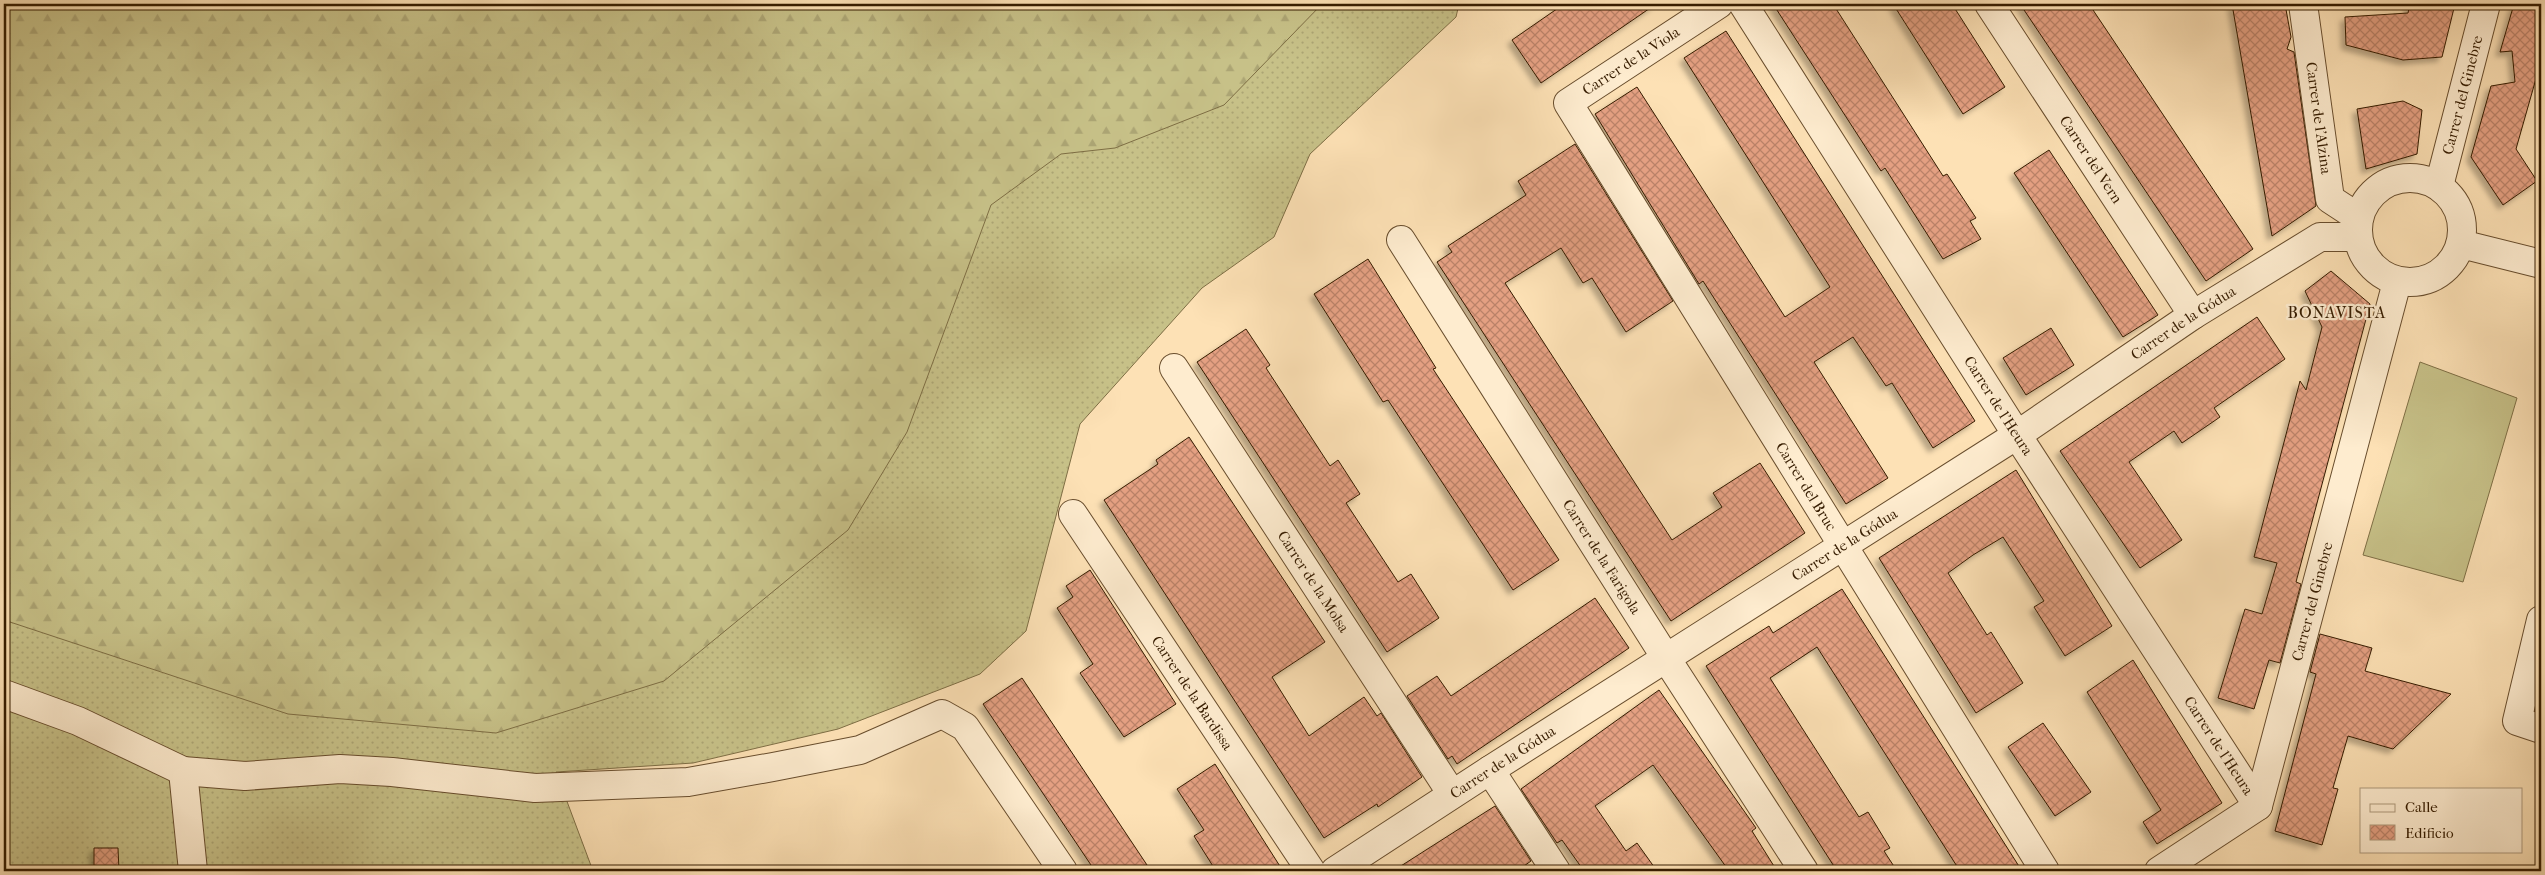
<svg xmlns="http://www.w3.org/2000/svg" width="2545" height="875" viewBox="0 0 2545 875" font-family="'IM FELL French Canon',serif">
<style>
.grass{fill:url(#grass-dots);stroke:#7e6e44}
.forest{fill:url(#forest-firs);stroke:#7e6e44}
.garden{fill:#c7c188;stroke:#7e6e44}
.building{fill:url(#building-cross-hatch);stroke:#361c00;filter:url(#shadow)}
.lines{fill:none;stroke-linecap:round;stroke-linejoin:round}
.minor-casing{stroke:#684d2d;stroke-width:30}
.minor{stroke:#feeccf;stroke-width:28}
.labels{text-anchor:middle;stroke-width:4.5;stroke-linejoin:round;paint-order:stroke}
.street-label{font-size:15px;fill:#361c00;stroke:#feeccf}
.neighbourhood-label{font-size:16px;letter-spacing:1px;fill:#361c00;stroke:#feeccf}
</style>
<defs>
<pattern id="grass-dots" width="8" height="8" patternUnits="userSpaceOnUse" patternTransform="scale(1.25)"><rect width="8" height="8" fill="#c7c188"/><path d="M2 2h.1M6 6h.1" fill="none" stroke="#aca574" stroke-width="1.8" stroke-linecap="round"/></pattern>
<pattern id="forest-firs" width="22" height="20" patternUnits="userSpaceOnUse" patternTransform="scale(1.25)"><rect width="22" height="20" fill="#c7c188"/><path d="M5 1l3.5 6h-7zM16 11l3.5 6h-7z" fill="#aca574"/></pattern>
<pattern id="building-cross-hatch" width="8" height="8" patternUnits="userSpaceOnUse" patternTransform="scale(1.25)"><rect width="8" height="8" fill="#e4a082"/><path d="M0 0l8 8M0 8l8-8" fill="none" stroke="#ba8268"/></pattern>
<filter id="shadow"><feDropShadow dx="-4.5" dy="4.5" stdDeviation="2.5" flood-color="#0004"/></filter>
</defs>
<rect width="100%" height="100%" fill="#fde1b5"/>
<filter id="stains"><feTurbulence type="fractalNoise" baseFrequency=".004" numOctaves="4"/><feColorMatrix values="0 0 0 0 .2 0 0 0 0 .09 0 0 0 0 .02 0 0 0 .5 -.17"/></filter>
<radialGradient id="worn" r=".72"><stop offset=".6" stop-color="#630" stop-opacity="0"/><stop offset="1" stop-color="#630" stop-opacity=".3"/></radialGradient>
<path class="grass" d="M4,4h1455l-3,13 -146,137 -36,83 -72,51 -122,136 -54,207 -46,43 -142,55 -145,34 -137,9 37,99h-589z"/>
<path class="forest" d="M4,4h1318l-98,101 -109,43 -54,6 -70,51 -84,227 -59,98 -184,151 -168,52 -208,-19 -284,-94z"/>
<path class="garden" d="M2420,362l97,36 -54,184 -100,-27z"/>
<path class="building" d="M1564,4h92l-115,79 -29,-43z
M1773,4h60l110,172 4,-2 29,44 -6,3 11,18 -38,20 -58,-91 -4,3z
M1893,4h59l53,83 -42,27z
M2020,4h69l164,245 -47,32z
M2232,4h53l6,33 -4,12 7,3 22,154 -44,30z
M2410,4h45l-13,53 -39,3 -57,-15 -1,-28 63,-4z
M2514,4h27v57l-25,88 21,32 -34,24 -32,-48 20,-71 24,-4 -3,-31 -12,1z
M1726,31l249,390 -42,27 -41,-65 -6,3 -33,-49 -39,25 74,116 -42,26 -143,-223 -4,3 -104,-170 42,-27 148,230 45,-30 -146,-229z
M2403,101l19,9 -5,44 -51,15 -9,-60z
M1575,144l98,157 -47,31 -34,-54 -9,5 -22,-35 -56,35 167,257 50,-33 -9,-14 47,-30 45,70 -134,88 -234,-359 15,-10 -4,-6 78,-51 -8,-14z
M2049,150l109,165 -35,22 -109,-164z
M1368,259l68,109 -3,1 126,191 -46,30 -125,-190 -5,2 -69,-108z
M2331,271l39,33 -74,278 5,2 -21,79 -11,-3 -15,49 -36,-11 27,-89 17,5 15,-51 -23,-6 46,-176 6,9 16,-63 -17,-36z
M2257,317l28,42 -71,49 6,9 -38,26 -8,-12 -45,31 53,78 -42,28 -80,-117z
M2051,328l23,37 -48,30 -23,-37z
M1246,329l24,36 -4,3 64,98 8,-6 22,34 -14,9 52,79 13,-8 28,44 -52,34 -190,-290z
M1189,437l136,205 -53,35 37,59 55,-39 13,19 4,-3 41,64 -44,30 -1,-3 -53,34 -220,-338 54,-36 -2,-4z
M2016,470l96,156 -47,30 -31,-49 10,-6 -41,-64 -30,18 -25,18 39,62 4,-3 32,51 -47,30 -97,-155z
M1090,570l86,134 -52,33 -44,-64 13,-9 -36,-56 16,-11 -7,-11z
M1842,589l131,205 49,77h-62l-143,-224 -47,31 89,139 9,-5 22,36 -6,3 13,20h-60l-55,-86 -76,-119 63,-40 4,7z
M1595,598l34,50 -172,116 -5,-8 -4,3 -41,-63 30,-20 14,20z
M2320,634l52,14 -7,23 86,23 -58,55 -45,-13 -15,52 5,1 -16,56 -47,-14 41,-157 -6,-2z
M2133,660l89,143 -65,41 -14,-22 18,-12 -74,-118z
M1022,678l95,142 34,51h-56l-59,-88 -53,-79z
M1659,690l97,138 -4,3 25,40h-48l-76,-106 -58,41 31,45 11,-8 20,28h-73l-22,-31 -5,3 -36,-54z
M2043,723l48,69 -36,24 -47,-69z
M1215,764l26,41 42,66h-67l-22,-35 10,-6 -27,-41z
M1495,806l36,55 -14,10h-124z
M94,848h24l1,23h-25z"/>
<g class="lines">
<g class="minor-casing">
<g id="minor">
<path id="s1" d="M1719,4l-151,99 477,768"/>
<path id="s2" d="M1743,4l274,431 241,371"/>
<path id="s3" d="M1989,4l204,311"/>
<path id="s4" d="M2303,4l27,195 29,19"/>
<circle cx="2410" cy="230" r="52"/>
<path id="s5" d="M2439,186l47,-182"/>
<path id="s6" d="M1401,240l265,418 138,213"/>
<path d="M2461,244l80,20"/>
<path id="s7" d="M1174,368l278,426"/>
<path id="s8" d="M1073,514l238,357"/>
<path d="M2541,620l-24,101 24,8"/>
<path d="M4,694l74,27 105,50 62,5 95,-7 52,3 143,16 153,-6 85,-15 87,-17 82,-36 23,13 98,144"/>
<path d="M1490,770l66,101"/>
<path d="M183,771l10,100"/>
<path id="s9" d="M1335,871l155,-101 527,-335 176,-120 127,-78h37"/>
<path id="s10" d="M2159,871l99,-65 139,-524"/>
</g>
</g>
<use href="#minor" class="minor"/>
</g>
<g class="labels">
<g class="street-label">
<text transform="translate(1631 61) rotate(-33)" y="5">Carrer de la Viola</text>
<text dy="5" stroke="none"><textPath href="#s5" startOffset="94">Carrer del Ginebre</textPath></text>
<text dy="5" stroke="none"><textPath href="#s4" startOffset="115">Carrer de l'Alzina</textPath></text>
<text dy="5" stroke="none"><textPath href="#s3" startOffset="186">Carrer del Vern</textPath></text>
<text dy="5" stroke="none"><textPath href="#s9" startOffset="1010">Carrer de la Gódua</textPath></text>
<text dy="5" stroke="none"><textPath href="#s2" startOffset="476">Carrer de l'Heura</textPath></text>
<text dy="5" stroke="none"><textPath href="#s1" startOffset="632">Carrer del Bruc</textPath></text>
<text dy="5" stroke="none"><textPath href="#s9" startOffset="605">Carrer de la Gódua</textPath></text>
<text dy="5" stroke="none"><textPath href="#s6" startOffset="375">Carrer de la Farigola</textPath></text>
<text dy="5" stroke="none"><textPath href="#s7" startOffset="255">Carrer de la Molsa</textPath></text>
<text dy="5" stroke="none"><textPath href="#s10" startOffset="330">Carrer del Ginebre</textPath></text>
<text dy="5" stroke="none"><textPath href="#s8" startOffset="215">Carrer de la Bardissa</textPath></text>
<text dy="5" stroke="none"><textPath href="#s2" startOffset="881">Carrer de l'Heura</textPath></text>
<text dy="5" stroke="none"><textPath href="#s9" startOffset="200">Carrer de la Gódua</textPath></text>
</g>
<g class="neighbourhood-label">
<text x="2337" y="318">BONAVISTA</text>
</g>
</g>
<rect width="2545" height="875" fill="none" stroke="#fde1b5" stroke-width="20"/>
<rect x="5" y="5" width="2535" height="865" fill="none" stroke="#361c00" stroke-width="2.5"/>
<rect x="10" y="10" width="2525" height="855" fill="none" stroke="#361c00"/>
<rect x="2360" y="788" width="162" height="65" fill="#feeccf" stroke="#ae997c"/>
<rect x="2370" y="804" width="25" height="8" fill="#feeccf" stroke="#ae997c"/>
<text x="2405" y="812" font-size="15" fill="#361c00">Calle</text>
<rect x="2370" y="825" width="25" height="15" fill="url(#building-cross-hatch)" stroke="#ae997c"/>
<text x="2405" y="838" font-size="15" fill="#361c00">Edificio</text>
<rect width="100%" height="100%" filter="url(#stains)"/>
<rect width="100%" height="100%" fill="url(#worn)"/>
</svg>
